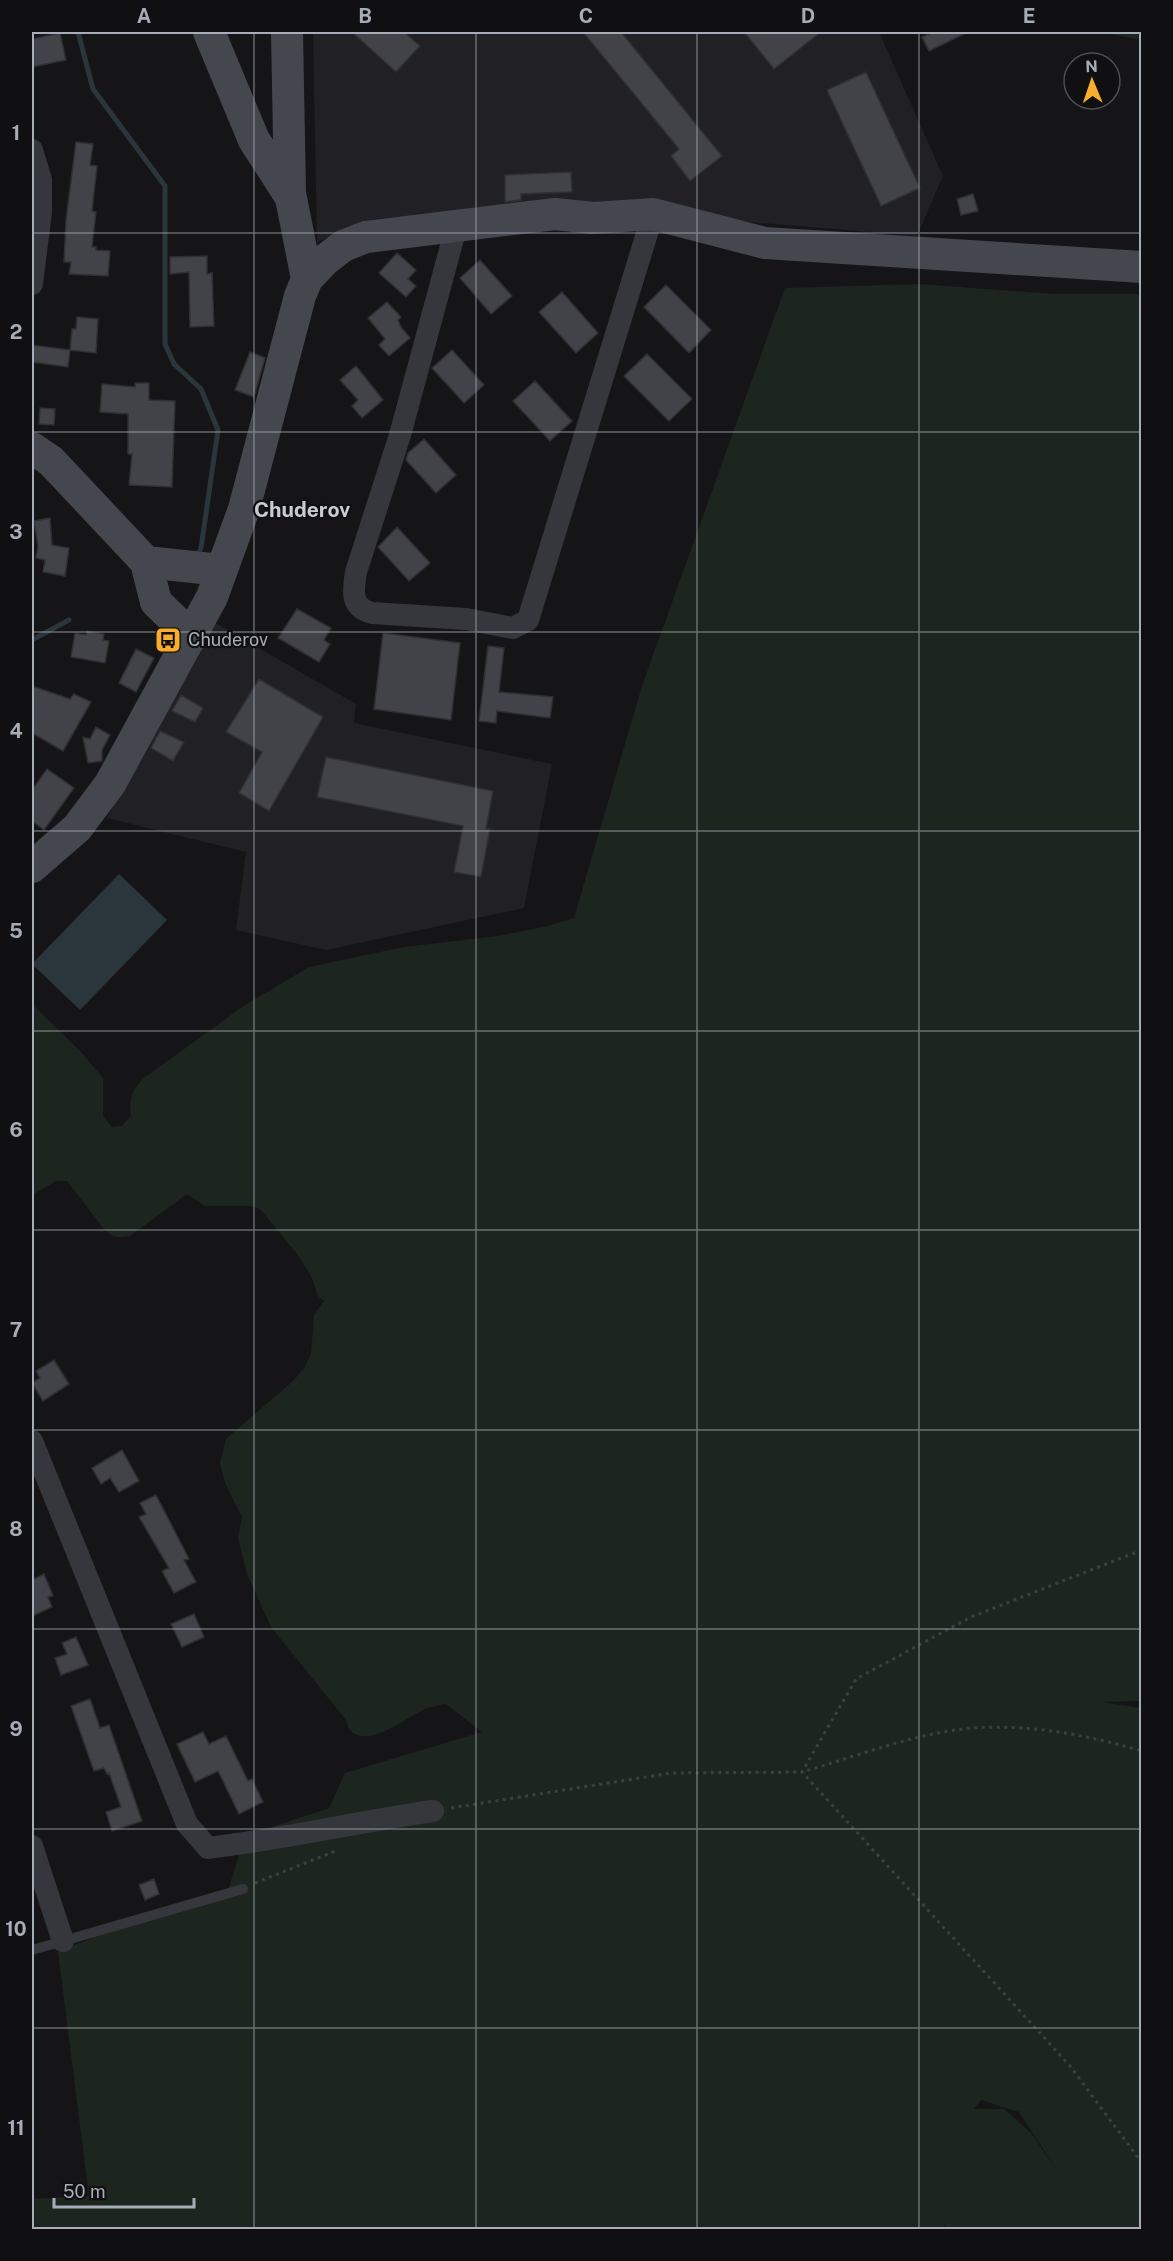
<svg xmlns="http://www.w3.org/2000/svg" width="1173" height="2261" viewBox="0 0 1173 2261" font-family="'Public Sans',sans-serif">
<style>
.built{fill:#212125}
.green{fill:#1d261e;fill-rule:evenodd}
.water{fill:#2b353c}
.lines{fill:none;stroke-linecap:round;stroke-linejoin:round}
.stream{stroke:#2b353c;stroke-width:5}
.building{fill:#414348;stroke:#2f2f34;stroke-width:1.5}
.path{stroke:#3c3f44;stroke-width:3;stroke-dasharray:3 4.5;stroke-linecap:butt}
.lane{stroke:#36373d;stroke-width:10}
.street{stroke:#36373d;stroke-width:22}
.secondary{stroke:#44474d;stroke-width:32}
.grid{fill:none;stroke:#a7adb8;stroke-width:1.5;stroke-opacity:0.55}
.labels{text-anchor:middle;stroke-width:4.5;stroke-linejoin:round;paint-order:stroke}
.poi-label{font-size:18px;fill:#a7adb8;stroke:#101012;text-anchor:start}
.quarter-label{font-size:21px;font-weight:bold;fill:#c8ccd4;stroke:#101012}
.neatline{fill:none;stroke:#a7adb8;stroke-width:2}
.grid-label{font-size:20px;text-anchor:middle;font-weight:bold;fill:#a7adb8}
</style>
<rect width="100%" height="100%" fill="#151517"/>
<path class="built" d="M313,32h566l64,144 -26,60 -180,-15 -165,-18 -198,16 -57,23z
M212,621l144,83 -2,19 198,41 -28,144 -198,42 -90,-20 10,-78 -139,-34z"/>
<path class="green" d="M1100,32h41v8z
M920,284l132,10h84l5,2 1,1405 -41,1 40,6v521l-195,1 -2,-6v6l-912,-1v-30l57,-3 -31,-244 122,-50 48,-12 17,-54 84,-28 16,-35 137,-41 -36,-28c-6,1 -13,2 -19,4 -18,8 -50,34 -70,27 -7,-2 -9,-8 -11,-15l-75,-93 -24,-53 -9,-36 4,-21 -17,-34 -5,-20 6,-24 67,-58 11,-13 7,-14 3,-39 10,-14 -6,-5 -7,-20 -14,-22 -37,-45 -10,-3h-45l-18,-12 -57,42c-12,2 -17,2 -26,-7l-37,-48h-11l-24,14v-191l49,48 22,26v38l9,11 10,-1 9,-10c-2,-18 0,-25 13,-38l101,-73 64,-38 95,-20 94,-11 50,-10 26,-8 68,-232 143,-398zM981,2100l38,12 41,63 -29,-42 -27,-24h-30z"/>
<path class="water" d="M119,874l48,46 -87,90 -48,-46z"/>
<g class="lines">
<path class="stream" d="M78,32l15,57 72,97v158l9,20 27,25 17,41 -17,118 -4,8
M32,640l37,-20"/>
</g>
<path class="building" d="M352,32h52l16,14 -24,26z
M583,32h38l101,124 -32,25 -19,-25 8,-7z
M744,32h77l-47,37z
M933,32h35l-39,19 -7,-14z
M60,33l6,27 -34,7v-28z
M866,72l54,116 -39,18 -54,-116z
M76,142l17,2 -3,21 7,1 -5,45 4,1 -4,35h4v3l14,1 -2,25 -39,-2 2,-12h-7l2,-42z
M571,172l1,20 -51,2v6l-16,2v-27z
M973,194l5,17 -17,4 -4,-16z
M397,253l19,17 -8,9 8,7 -10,11 -27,-24z
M207,256v18l5,-1 2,53 -24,1 -1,-55 -19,2v-17z
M480,260l32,36 -21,18 -31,-36z
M666,285l45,45 -22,23 -45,-46z
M562,292l36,41 -22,20 -37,-41z
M387,302l14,15 -3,3 3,7 9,11 -21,18 -10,-11 6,-6 -17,-21z
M77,317l21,2 -2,34 -26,-3 -2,17 -36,-5v-17l38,5 2,-21h4z
M452,350l32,35 -20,18 -32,-35z
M250,352l15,6 -11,39 -19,-7z
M647,354l45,45 -23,22 -45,-45z
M356,366l27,34 -21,18 -10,-12 6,-6 -18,-20z
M535,381l37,40 -22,20 -37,-40z
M135,383h14v17l26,1 -3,86 -43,-2 3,-31h-4v-40l-28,-2 2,-28 33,3z
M40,408l15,1 -1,16 -15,-1z
M424,439l32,36 -20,18 -30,-33 2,-7z
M50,518l2,27 17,3 -4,28 -22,-4 2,-12 -9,-2 2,-12 -4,-25z
M397,527l33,36 -21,18 -31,-34z
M297,609l34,19 -7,12 6,4 -11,18 -41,-24z
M87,631l17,3 -1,6 6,1 -4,22 -34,-6 4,-24 11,2z
M383,633l77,10 -9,77 -77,-11z
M488,646l16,2 -5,44 54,5 -3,21 -53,-7 -1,12 -17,-2z
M136,649l18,9 -18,34 -17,-9z
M259,679l64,38 -54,94 -30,-18 23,-41 -36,-20z
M32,686l38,13 4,-5 17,8 -28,49 -31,-18z
M181,695l22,13 -8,14 -23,-11z
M96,727l14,8 -8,15v11l-14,2 -5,-26 7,2z
M160,731l24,11 -11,19 -22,-13z
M326,757l167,34 -7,38h4l-9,48 -27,-5 9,-46 -146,-29z
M47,769l27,19 -30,42 -12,-9v-31z
M54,1360l15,24 -26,17 -11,-18 8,-5 -4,-7z
M122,1450l17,31 -20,11 -9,-14 -9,6 -9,-16z
M156,1495l33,64 -5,1 12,22 -22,11 -12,-22 7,-3 -30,-51 7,-3 -6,-11z
M44,1574l9,22 -5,1 4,10 -20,9v-36z
M194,1614l10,23 -22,10 -11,-23z
M76,1637l12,28 -27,10 -6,-17 12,-4 -5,-11z
M90,1699l10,29 9,-3 33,96 -30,10 -6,-19 15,-5 -12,-34 -2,1 -3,-6 -10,3 -23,-65z
M203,1732l6,12 17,-8 22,45 4,-2 11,23 -24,12 -21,-43 -23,11 -18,-38z
M154,1879l5,15 -14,6 -6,-15z"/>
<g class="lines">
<path class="path" d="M1142,1550l-171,67 -115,62 -54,93c45,-13 90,-30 136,-39 67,-14 139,-1 204,18
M451,1808l220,-35 131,-1 268,294 72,97
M255,1883l83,-33"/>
<path class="lane" d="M32,1950l211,-61"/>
<path class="street" d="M32,150l9,30v32l-9,72
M457,224l-57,211 -44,137c-3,19 -6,35 16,41l94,6 47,9 15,-8 125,-406
M32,1441l155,383 21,24c75,-9 149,-26 225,-37
M32,1846l31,95"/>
<path class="secondary" d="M209,32l45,108 36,56
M287,32l3,161 17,86
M32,448l19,13 95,101 75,8
M146,562l10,40 36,35
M32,867l45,-39 33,-44 102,-187 32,-88 56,-213 7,-17 18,-19 18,-14 23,-9 189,-23 38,4 60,-4 112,29 377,24"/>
</g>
<path class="grid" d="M254,32v2198M476,32v2198M697,32v2198M919,32v2198M32,233h1110M32,432h1110M32,632h1110M32,831h1110M32,1031h1110M32,1230h1110M32,1430h1110M32,1629h1110M32,1829h1110M32,2028h1110"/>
<defs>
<g id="bus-square" transform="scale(1.35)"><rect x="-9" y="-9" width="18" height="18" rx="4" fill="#f9ae2b" stroke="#101012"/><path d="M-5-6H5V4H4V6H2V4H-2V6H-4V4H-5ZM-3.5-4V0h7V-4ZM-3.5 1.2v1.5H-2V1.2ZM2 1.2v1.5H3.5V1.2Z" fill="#111"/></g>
</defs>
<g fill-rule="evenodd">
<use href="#bus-square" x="168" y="640"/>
</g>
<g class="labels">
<g class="poi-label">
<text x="188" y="646">Chuderov</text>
</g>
<g class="quarter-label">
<text x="302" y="517">Chuderov</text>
</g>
</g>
<rect width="1173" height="2261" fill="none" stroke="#101012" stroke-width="66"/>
<g transform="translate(1092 81) rotate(358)"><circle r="28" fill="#101012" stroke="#4c4f54" stroke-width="1.5"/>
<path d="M0-4.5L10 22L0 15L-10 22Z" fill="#f9ae2b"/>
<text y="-9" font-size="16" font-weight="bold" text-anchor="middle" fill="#a7adb8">N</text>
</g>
<path d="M54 2198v9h140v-9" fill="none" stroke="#a7adb8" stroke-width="3"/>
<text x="63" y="2198" font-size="18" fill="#a7adb8" stroke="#101012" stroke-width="4.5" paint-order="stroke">50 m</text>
<rect x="33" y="33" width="1107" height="2195" class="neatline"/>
<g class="grid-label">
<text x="144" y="23">A</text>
<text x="365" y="23">B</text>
<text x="586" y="23">C</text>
<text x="808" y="23">D</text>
<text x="1029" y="23">E</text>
<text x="16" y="140">1</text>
<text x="16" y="339">2</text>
<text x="16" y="539">3</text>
<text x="16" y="738">4</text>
<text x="16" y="938">5</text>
<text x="16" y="1137">6</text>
<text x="16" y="1337">7</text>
<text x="16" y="1536">8</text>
<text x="16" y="1736">9</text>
<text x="16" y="1936">10</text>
<text x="16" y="2135">11</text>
</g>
</svg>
